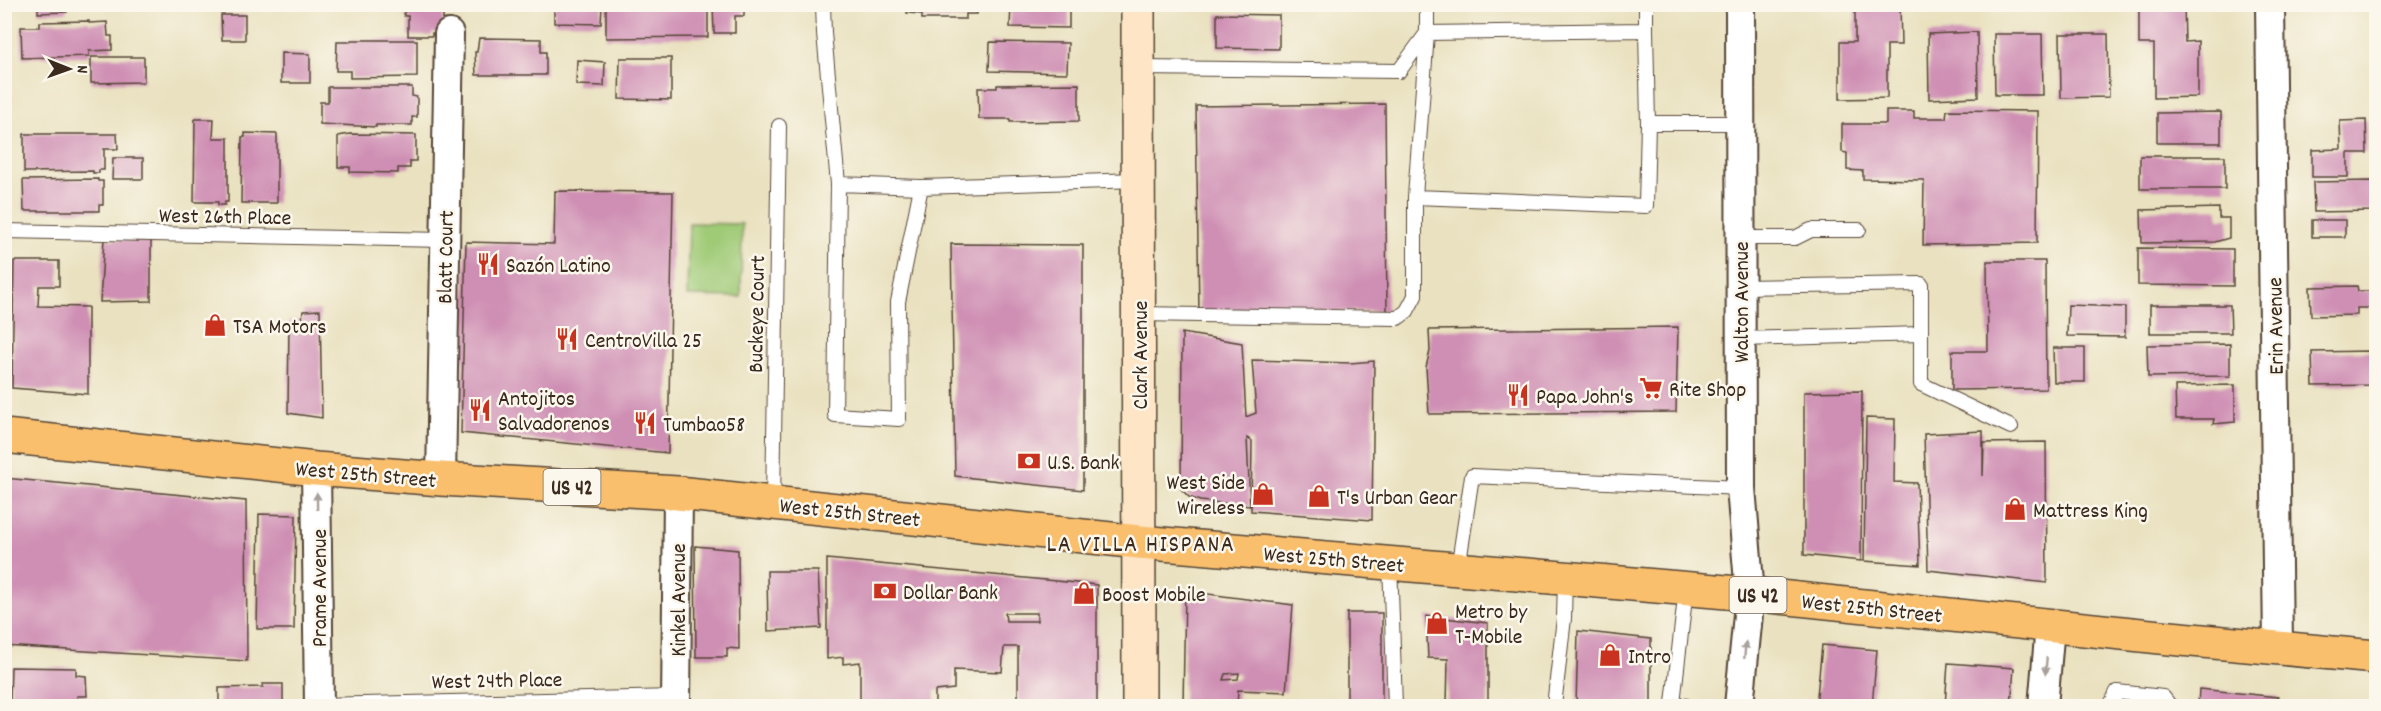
<svg xmlns="http://www.w3.org/2000/svg" width="2381" height="711" viewBox="0 0 2381 711" font-family="Dekko,sans-serif">
<style>
.green{fill:#9fca76;stroke:#6d7a4a;stroke-width:1.5}
.building{fill:#cf8fb4;fill-rule:evenodd}
.lines{fill:none;stroke-linecap:round;stroke-linejoin:round}
.lane-casing{stroke:#554536;stroke-width:16}
.street-casing{stroke:#554536;stroke-width:32}
.secondary-casing{stroke:#554536;stroke-width:36}
.primary-casing{stroke:#554536;stroke-width:36}
.lane{stroke:#fff;stroke-width:14}
.street{stroke:#fff;stroke-width:28}
.secondary{stroke:#fde5c5;stroke-width:33}
.primary{stroke:#f9bf6d;stroke-width:33}
.oneway{fill:#a79f9a}
.labels{text-anchor:middle;stroke-width:5;stroke-linejoin:round;paint-order:stroke}
.shield{fill:#fbf7ec;stroke:#75685c;stroke-width:1.5}
.shield-label{font-size:21px;font-weight:bold;fill:#3b2a1e}
.street-label{font-size:22px;fill:#3b2a1e;stroke:#fbf7ec}
.poi-label{font-size:22px;fill:#3b2a1e;stroke:#fbf7ec;text-anchor:start}
.neighbourhood-label{font-size:24px;letter-spacing:1.5px;fill:#3b2a1e;stroke:#fbf7ec}
</style>
<rect width="100%" height="100%" fill="#fbf7ec"/>
<filter id="ink" filterUnits="userSpaceOnUse"><feTurbulence type="fractalNoise" baseFrequency=".0167" numOctaves="2"/><feDisplacementMap in="SourceGraphic" scale="12" xChannelSelector="R" yChannelSelector="G"/><feConvolveMatrix kernelMatrix="1 2 1 2 8 2 1 2 1" color-interpolation-filters="sRGB"/></filter>
<filter id="wash" filterUnits="userSpaceOnUse"><feTurbulence type="fractalNoise" baseFrequency=".008" numOctaves="4" result="noise"/><feDisplacementMap in="SourceGraphic" scale="24" xChannelSelector="R" yChannelSelector="G"/><feGaussianBlur stdDeviation="1.35" result="paint"/><feColorMatrix in="noise" values="0 0 0 0 0 0 0 0 0 0 0 0 0 0 0 0 0 1.4 0 .05"/><feComposite in="paint" operator="in"/></filter>
<g filter="url(#wash)">
<rect width="100%" height="100%" fill="#e9e1bf"/>
<path class="green" d="M689,223l53,1 -1,73 -54,-1z"/>
<g id="blocks">
<path class="building" d="M38,4h29v8l-29,1z
M404,4h39v29h-11v3h-24v-20h-4z
M554,4h48l-1,20 -47,-1z
M606,4h102v33l-102,1z
M713,4h31v12h-9v17h-21z
M907,4h70v10h-11v5h-44v-5l-15,-1z
M1011,4h58v24l-59,-1z
M1855,4h45l1,41h-14v53l-47,1v-57h15z
M2139,4h45l1,38 13,-1v56l-44,1v-54h-15z
M1217,14l62,1v34l-62,-1z
M221,15h24v25h-23z
M89,21v2l18,-1 1,14h4v14l-23,1v5l-67,2 -1,-31h19v-5z
M1977,32l1,65 -49,2 -1,-65z
M1994,34h48l1,61h-48z
M2060,34h48l1,63 -48,1z
M479,38l62,1v13h5v23h-70l-1,-23h2z
M351,40h66v37l-67,1v-7h-14l1,-29h13z
M990,42l78,1 -1,30 -78,-2z
M281,53l29,1v29h-29z
M91,57h53v25l-53,1z
M620,58h51v42l-52,-1z
M577,60l28,2 -1,24 -28,-1z
M1079,84v37l-69,1v-3h-31l-1,-31h19v-3z
M328,87h84v9l5,1v20h-5v8h-36v2l-56,-3v-22h8z
M1385,104l2,207 -188,2 -3,-207z
M1947,110l91,1 -1,132 -114,2 1,-65 -61,-1v-8l-16,-1v-17l-5,-1v-28h44v-13h28v7h32z
M2221,112v31h-64v-30z
M195,119h19l-1,19h15v64h-3v3h-7v-3h-24z
M2366,120l1,33h-19v24h-36v-27l29,-1 -1,-28z
M245,133l32,1v69h-36l1,-66h3z
M24,134h93l1,15h-14v21h-5v3h-6v-2l-69,1z
M350,134l66,1v26h-6v7h-12v5l-48,-1v-5h-12v-31z
M2140,156h85v33h-85z
M113,158h30v21h-31z
M98,179v2h5v24h-4v6h-75l-1,-31z
M2373,181l1,30 -60,1 -1,-30z
M555,191l118,1 -5,261 -207,-20 5,-191 88,2z
M2219,208v10h10v20l-14,4 -73,1 -1,-33z
M2312,220h33v17h-33z
M104,239l47,2v60l-51,1z
M951,244l132,1v245l-128,-14z
M2138,248l95,1v37l-95,-1z
M14,261h45v25h-20l-1,20 50,1v87l-76,-6z
M1987,261h58l1,128 -94,1v-39h36z
M2357,286l1,5h13v17h-14v7l-46,1 -1,-29z
M2068,305l57,2v30l-58,-1z
M2150,305h80l1,28h-81z
M320,310l2,108 -34,-5 1,-92 13,-1 1,-9z
M1678,327l-2,85 -247,2 -3,-47 4,-16 -1,-21z
M1182,333l60,10 4,74 10,-4 -4,-53 98,3 24,-2 -2,159 -121,-9 1,-70 -5,-3 3,68 -50,-5 -11,-4 -8,-8z
M2230,344v32l-82,1 -1,-32z
M2053,348h32v34h-31z
M2371,351l1,34 -59,1 -1,-34z
M2235,385v37l-22,2 1,-5h-38l-1,-33z
M1862,391l-1,170 -57,-6v-163z
M1866,418l29,1 -1,63 23,1 3,82 -56,-4z
M1983,431v45l1,-33 62,-1 1,141 -119,-13 -4,-136z
M4,478l242,23 1,160 -243,-15z
M259,514l37,1 -2,114h-37z
M695,546l43,4 1,99 -12,-1v9h-31z
M827,559l270,26v121h-79v-59h-14l-2,25 -48,-2v19l-19,2v15h-75v-44l-17,2v-7l-16,2zM1005,613h32v8h-31z
M767,571h51l3,57 -53,3z
M1185,591l108,14 -7,87 -48,-2 -1,16h-54zM1239,673l-1,6 -15,1 2,-6z
M1347,613h35v93h-35z
M1426,616l62,7v83h-41l1,-47 -20,-1z
M1578,631l73,8v67h-75z
M1822,645l55,5 -5,56h-56z
M1948,663l66,5 -3,38h-66z
M11,667l65,1v7l10,1 1,20h-10l-1,8h-18v2l-48,-3z
M262,684h21v22h-64v-18l44,-1z
M2199,689l79,8 1,9h-81z"/>
</g>
</g>
<g filter="url(#ink)">
<use href="#blocks" fill-opacity="0" stroke="#554536" stroke-width="1.5"/>
<g class="lines">
<g class="lane-casing">
<path id="lane" d="M823,4l1,29 14,151
M1427,4v29l-12,164 231,9 2,-83
M1646,4v26
M1138,68l261,3 28,-38 219,-3 2,93h91
M921,187l-23,115 1,117 -64,-4 3,-231 83,3 217,-7
M4,231l440,9
M1740,238h55l16,-8h48
M1740,287l181,-3v100l90,43
M1138,314l260,4 9,-7 8,-15v-99
M1740,339l181,-5
M773,503l6,-377
M1390,562l5,144
M1458,569l14,-93 269,12
M1686,589l-13,114 14,3
M319,705l357,-8
M1554,706l10,-88 1,-40
M2110,706l7,-14 46,5 7,9"/>
</g>
<g class="street-casing">
<path id="street" d="M2270,4l8,643
M316,469l3,237
M441,479l8,-445
M676,706l2,-213
M1739,706l11,-112 -9,-106 -1,-484
M2043,706l7,-80"/>
</g>
<g class="secondary-casing">
<path id="secondary" d="M1138,4l1,702"/>
</g>
<g class="primary-casing">
<path id="primary" d="M4,436l312,33 125,10 237,14 461,49 611,52 420,44 206,19"/>
</g>
<use href="#lane" class="lane"/>
<use href="#street" class="street"/>
<use href="#secondary" class="secondary"/>
<use href="#primary" class="primary"/>
</g>
<defs><path id="oneway-solid" d="M-6-.8H1V-3.2L6.5 0L1 3.2V.8H-6Z" transform="scale(1.5)"/></defs>
<g class="oneway">
<use href="#oneway-solid" transform="translate(317 501) rotate(-91)"/>
<use href="#oneway-solid" transform="translate(1745 650) rotate(-85)"/>
<use href="#oneway-solid" transform="translate(2046 666) rotate(95)"/>
</g>
</g>
<defs>
<g id="restaurant-bare" transform="scale(1.8)"><path d="M-5-6h1v4h1v-4h1v4h1v-4h1v5L-1.5 .5V6h-2V.5L-5-1ZM5-6V6H3V1.5H1.5Q1.5-4 5-6Z" fill="#c8321e" stroke="#fbf7ec" stroke-width="2.5" paint-order="stroke"/></g>
<g id="shop-bare" transform="scale(1.8)"><path d="M-5-2.5h2.3a2.7 3.5 0 0 1 5.4 0H5L5.5 6h-11ZM-1.5-2.5h3a1.5 2.3 0 0 0-3 0Z" fill="#c8321e" stroke="#fbf7ec" stroke-width="2.5" paint-order="stroke"/></g>
<g id="supermarket-bare" transform="scale(1.8)"><path d="M-6-5.5h2.5l.6 2H6L4.5 2H-2.5L-4.4-4H-6ZM-1.5 3.2a1.3 1.3 0 1 0 .1 0ZM3 3.2a1.3 1.3 0 1 0 .1 0Z" fill="#c8321e" stroke="#fbf7ec" stroke-width="2.5" paint-order="stroke"/></g>
<g id="bank-bare" transform="scale(1.8)"><path d="M-6-4H6V4H-6ZM0-2.3a2.3 2.3 0 1 0 0 4.6a2.3 2.3 0 1 0 0-4.6Z" fill="#c8321e" stroke="#fbf7ec" stroke-width="2.5" paint-order="stroke"/></g>
</defs>
<g fill-rule="evenodd">
<use href="#restaurant-bare" x="488" y="264"/>
<use href="#shop-bare" x="215" y="325"/>
<use href="#restaurant-bare" x="567" y="339"/>
<use href="#supermarket-bare" x="1651" y="388"/>
<use href="#restaurant-bare" x="1518" y="395"/>
<use href="#restaurant-bare" x="480" y="410"/>
<use href="#restaurant-bare" x="645" y="423"/>
<use href="#bank-bare" x="1029" y="461"/>
<use href="#shop-bare" x="1263" y="494"/>
<use href="#shop-bare" x="1319" y="496"/>
<use href="#shop-bare" x="2015" y="509"/>
<use href="#bank-bare" x="885" y="591"/>
<use href="#shop-bare" x="1084" y="593"/>
<use href="#shop-bare" x="1437" y="623"/>
<use href="#shop-bare" x="1610" y="655"/>
</g>
<g class="labels">
<g class="shield">
<rect x="543.5" y="469" width="57" height="36" rx="4.5"/>
<rect x="1729.5" y="577" width="57" height="36" rx="4.5"/>
</g>
<g class="shield-label">
<text x="572" y="494">US 42</text>
<text x="1758" y="602">US 42</text>
</g>
<g class="street-label">
<text transform="translate(225 215) rotate(1)" y="8">West 26th Place</text>
<text transform="translate(444 257) rotate(-89)" y="8">Blatt Court</text>
<text transform="translate(1740 302) rotate(-90)" y="8">Walton Avenue</text>
<text transform="translate(755 314) rotate(-89)" y="8">Buckeye Court</text>
<text transform="translate(2274 326) rotate(-91)" y="8">Erin Avenue</text>
<text transform="translate(1139 355) rotate(-90)" y="8">Clark Avenue</text>
<text transform="translate(366 473) rotate(5)" y="8">West 25th Street</text>
<text transform="translate(850 511) rotate(6)" y="8">West 25th Street</text>
<text transform="translate(1334 558) rotate(5)" y="8">West 25th Street</text>
<text transform="translate(318 588) rotate(-90)" y="8">Prame Avenue</text>
<text transform="translate(677 600) rotate(-90)" y="8">Kinkel Avenue</text>
<text transform="translate(1872 607) rotate(6)" y="8">West 25th Street</text>
<text transform="translate(497 679) rotate(-1)" y="8">West 24th Place</text>
</g>
<g class="poi-label">
<text x="506" y="272">Sazón Latino</text>
<text x="233" y="333">TSA Motors</text>
<text x="585" y="347">CentroVilla 25</text>
<text x="1669" y="396">Rite Shop</text>
<text x="1536" y="403">Papa John's</text>
<text x="498" y="405">Antojitos<tspan x="498" dy="25">Salvadorenos</tspan></text>
<text x="663" y="431">Tumbao58</text>
<text x="1047" y="469">U.S. Bank</text>
<text x="1245" y="489" text-anchor="end">West Side<tspan x="1245" dy="25">Wireless</tspan></text>
<text x="1337" y="504">T's Urban Gear</text>
<text x="2033" y="517">Mattress King</text>
<text x="903" y="599">Dollar Bank</text>
<text x="1102" y="601">Boost Mobile</text>
<text x="1455" y="618">Metro by<tspan x="1455" dy="25">T-Mobile</tspan></text>
<text x="1628" y="663">Intro</text>
</g>
<g class="neighbourhood-label">
<text x="1141" y="551">LA VILLA HISPANA</text>
</g>
</g>
<rect width="2381" height="711" fill="none" stroke="#fbf7ec" stroke-width="24"/>
<g transform="translate(69 69) rotate(91)" stroke="#fbf7ec" stroke-width="4.5" paint-order="stroke">
<path d="M0-4.5L10 22L0 15L-10 22Z" fill="#3b2a1e"/>
<text y="-9" font-size="16" font-weight="bold" text-anchor="middle" fill="#3b2a1e">N</text>
</g>
</svg>
